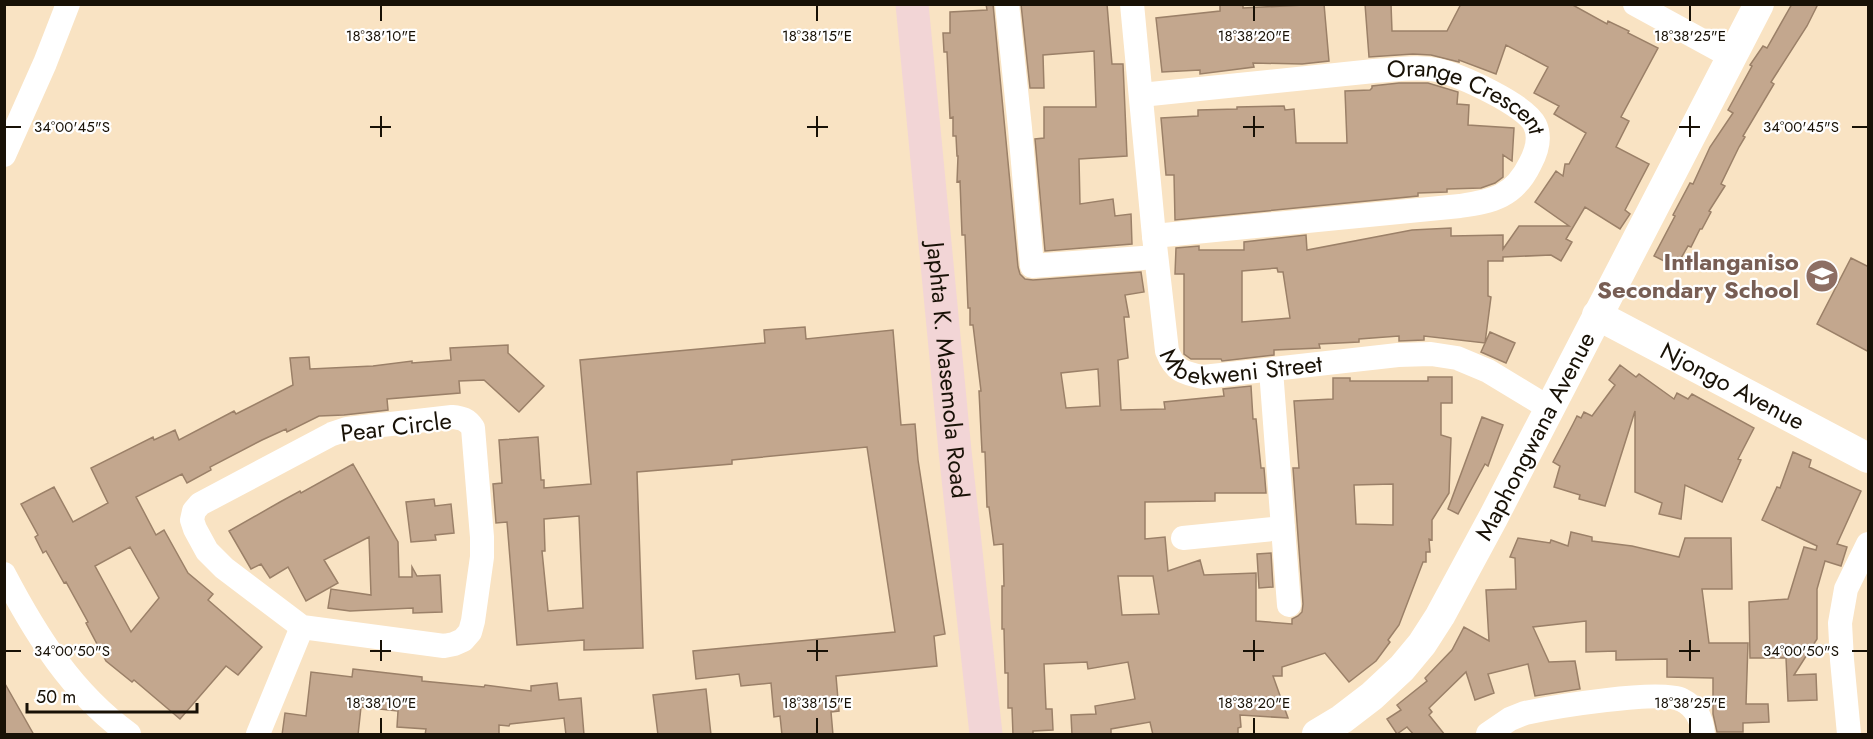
<svg xmlns="http://www.w3.org/2000/svg" width="1873" height="739" viewBox="0 0 1873 739" font-family="Jost,sans-serif">
<style>
.building{fill:#c3a78e;stroke:#9b8068;stroke-width:1.5;fill-rule:evenodd}
.lines{fill:none;stroke-linecap:round;stroke-linejoin:round}
.minor{stroke:#fff;stroke-width:24}
.tertiary{stroke:#fff;stroke-width:30}
.secondary{stroke:#f2d5d6;stroke-width:33}
.ticks{fill:none;stroke:#181106;stroke-width:2}
.labels{text-anchor:middle;stroke-width:4.5;stroke-linejoin:round;paint-order:stroke}
.street-label{font-size:24px;fill:#181106;stroke:#fff}
.education-label{font-size:24px;font-weight:bold;fill:#785e54;stroke:#fff;text-anchor:end}
.ticks-label{font-size:15px;text-anchor:middle;fill:#181106;stroke:#fff;stroke-width:4.5;stroke-linejoin:round;paint-order:stroke}
</style>
<rect width="100%" height="100%" fill="#f9e3c3"/>
<path class="building" d="M986,4h7l25,263 2,7 5,5 8,1 108,-8 3,20 -19,3 4,22h-5l4,41 -10,2 3,50 44,-1 -1,-7 60,-6 -1,-7 28,-3 2,33h3l5,49h3l2,25h-51v8l-70,1v37l20,-2 3,34 32,-11 4,15 52,-2v48l36,3v-5l6,-3 4,-4 1,-8 -10,-136h6l-5,-67 39,-2v-21h17v3h78v-4h24v26h-11v32l10,3 -2,55 -17,27v20l-3,-1 1,13h-4v10h-3l-24,63 -11,15 2,2 -14,19 -27,21 -24,-29 -43,14v9h-9l15,42 -48,-3 1,12 -3,1v7h-85l-3,-13 -39,7v6h-39l-1,-20 25,-1 -1,-8 40,-7 -7,-37 -40,7 -1,-7 -43,2 2,45h6l1,21 -20,1v3l-20,1 -1,-27h-4v-35h-3l-1,-44h-2v-43h2l-1,-42 -9,1 -5,-38h-2l-2,-55h-3l-3,-61h2l-8,-66h-3v-17h-2l-3,-73h-3l-2,-54 -3,1 1,-26h-1l-1,-20h-3v-19l-3,1 -3,-66h-3l-1,-19h7v-21l37,-2zM1098,369l2,37 -34,2 -5,-35zM1393,484v41l-37,-1 -2,-39zM1118,576h35l6,38 -37,1z
M1021,4h86l5,60h11l4,92 -48,3 1,45 33,-5 2,17 16,-2 1,30 -87,7 -10,-112 9,-1v-31h52l-2,-56 -51,4 1,33h-14z
M1220,4h23v4l81,-4 5,57 -27,3 -49,-1 1,4 -54,7v-4l-38,2 -6,-54 64,-7z
M1365,4h26l1,27h55l14,-27h110l36,20 1,-3 21,10 -1,2 30,15 -37,69 8,4 -13,26 33,17 -24,46 5,4 -10,15 -35,-22 -19,32 6,3 -11,19 -10,-6 -48,2v4h-15v35l3,1 -6,46 -61,-7v4l-25,1v-5l-40,3v3l-40,2 1,4 -46,2v5l-52,6 -1,-2h-30l-7,-5v-80h-9l1,-26 23,-2v4h45v-8l62,-7 1,15 105,-20 39,-2v8l52,-1v14l16,-23h50l-34,-24 21,-31 7,5 2,-12h4l17,-31 -32,-19 5,-8 -25,-13 14,-26 -42,-22 -10,29 -37,-14v2l-28,-7 -18,-1 -44,3zM1277,268l1,4h5l7,46 -48,4v-51z
M1792,4h26l-11,22 -36,56 3,2 -31,52 2,1 -6,10 -18,37 4,2 -16,25 2,1 -9,17h-2l-9,18 -3,-1 -12,21 -22,-11 21,-40 -2,-1 17,-32 3,1 17,-37 23,-34 -5,-3 24,-44 -2,-1 13,-19 4,2z
M1399,83h29l30,9 -1,12 12,1 -1,20 46,3 -2,33 -9,-6v22l-8,6 -14,5 -34,1v3l-29,1v3l-243,24 -1,-45h-8l-5,-57 37,-2v-6l39,-1v-2l47,-1 1,4 9,-1 2,34h51l-2,-52 25,-1 2,-2v-2z
M1851,258l18,9v85l-52,-28z
M805,327l1,12 87,-9 8,95 14,-1 3,36 27,174 -11,2 3,30 -101,10 3,35 -8,1 2,23h-51l-2,-19 -6,1 -3,-34 -30,3 -2,-12 -43,5 -3,-28 202,-19 -28,-185 -135,13v4l-95,8 6,176 -59,2v-10l-67,5 -10,-123 -11,1 -3,-39 9,-1 -3,-43 39,-3 3,43h3v8l47,-4 -11,-124 185,-17 -1,-13zM579,516l4,92 -35,3 -6,-60h3l-1,-32z
M1490,332l25,11 -9,20 -25,-11z
M508,345v8l36,33 -25,26 -35,-32 -25,1 1,12 -73,6 1,11 -44,5 -25,1 -32,16 -1,-3 -24,11 -52,27 1,3 -24,13 -5,-9 -46,23 20,38 8,-5 24,43 25,21 -5,6 54,47 -24,28 -12,-9 -46,53 -46,-39 -2,2 -26,-21 -20,-38 2,-1 -22,-40 -2,1 -18,-32 -3,2 -8,-16 3,-2 -17,-31 33,-17 19,35 35,-19 -17,-35 62,-31 1,3 21,-10 4,10 55,-29 2,3 57,-29 -3,-27 19,-1 1,12 63,-3 39,-5v2l39,-3 -1,-12zM130,547l29,51 -28,34 -36,-66z
M1620,365l16,12 3,-3 35,25 3,-6 11,6 4,-5 62,34 -16,31 3,1 -19,42 -37,-17 -4,34 -22,-5 3,-11 -27,-11v-81l-30,95 -26,-7 1,-4 -26,-8 6,-21 -7,-4 20,-38 4,-8 4,2 3,-6 8,4 23,-31 -6,-5z
M1482,417l21,8 -15,41 -3,-2 -27,50 -10,-5z
M1793,452l18,8 -2,7 52,24 -24,53 10,3 -6,19 -16,-5 -8,28v50l-23,36 22,-1 1,26 -29,1 -2,-43h-36l-1,-56 39,-3 16,-52 12,3 1,-4 -55,-26 15,-33 3,1z
M353,464l45,78 1,35h13v-10l5,9 23,-1 2,37 -29,1v-5l-63,3 -22,-3 3,-19 40,6 -2,-58 -45,23 14,23 -32,18 -18,-34 -18,11 -9,-14 -10,5 -22,-38 51,-29 20,-11 1,2z
M434,499l1,7 16,-2 3,29 -19,2 1,5 -25,2 -5,-40z
M1571,532l21,5v4l40,5 47,11 6,-19h46l1,51h-30l7,54h39l-2,61h22l1,18 -26,1v9h-26l-4,-18v-36l-46,-1v-18l-51,1v-9l-30,1v-31l-53,6 16,35 26,-1 5,28 -45,7 -7,-32 -40,10 6,19 -19,7 -9,-28 -37,36 3,4 -3,3 16,20h-31l-7,-8 -10,7 -10,-15 14,-9 -4,-5 30,-24 -2,-3 27,-28 12,-23 25,14 -3,-51 30,-1 -1,-31 -5,-1 8,-19 32,5 1,-3 17,6z
M1271,553l2,34 -14,1 -2,-34z
M353,669l69,8v4l62,6 1,-2 46,6v-5l26,-3 2,17 22,-2 3,37h-18l-2,-17 -54,6 -1,2 -10,-1v10h-74l1,-6 -29,-2 1,-16 -37,-4 -3,28h-76l3,-22 21,3 5,-44 41,5z
M4,682l30,53h-30z
M706,689l5,46h-53l-5,-40z"/>
<g class="lines">
<g class="minor">
<path d="M1007,4l13,124 12,138 124,-9"/>
<path id="s1" d="M1132,4l22,232 13,115c8,20 16,22 36,26l195,-22 33,-1 26,4 31,13 61,37"/>
<path d="M1635,4l97,53"/>
<path id="s2" d="M1141,95l233,-24c20,-1 43,-5 63,-1 23,5 89,35 98,55 6,13 1,28 -5,39 -16,33 -37,37 -70,42l-306,30"/>
<path d="M4,155l41,-92 23,-59"/>
<path d="M452,417c10,1 15,2 21,11l9,109v20l-9,64 -3,11 -7,8 -9,4 -10,2 -142,-19 -78,-59 -17,-17 -12,-22 -3,-9 2,-9 6,-7 132,-70 15,-5z"/>
<path d="M1283,528l6,77"/>
<path d="M1183,538l100,-10 -12,-158"/>
<path d="M4,574c32,61 68,119 125,160"/>
<path d="M258,734l44,-107"/>
<path d="M1488,734l22,-15 15,-6c28,-6 135,-24 157,-13 14,7 20,20 21,34"/>
<path d="M1849,734l-7,-74 -2,-37 6,-34 22,-45"/>
</g>
<g class="tertiary">
<path id="s3" d="M1597,315l271,143"/>
<path id="s4" d="M1317,734l25,-15 30,-23 30,-28 20,-24 18,-28 53,-98 266,-514"/>
</g>
<path class="secondary" id="s5" d="M912,4l43,447 31,283"/>
</g>
<path class="ticks" d="M381,6v15M817,6v15M1254,6v15M1690,6v15M381,116v21M817,116v21M1254,116v21M1690,116v21M6,127h15M370,127h21M807,127h21M1243,127h21M1679,127h21M1852,127h15M381,640v21M817,640v21M1254,640v21M1690,640v21M6,651h15M370,651h21M807,651h21M1243,651h21M1679,651h21M1852,651h15M381,718v15M817,718v15M1254,718v15M1690,718v15"/>
<defs>
<g id="school-disc" transform="scale(1.725)"><circle r="9.5" fill="#8d6e63" stroke="#fff"/><path d="M0-5L7-2L0 1L-7-2ZM-4 1L0 2.5L4 1V4Q0 6-4 4Z" fill="#fff"/></g>
</defs>
<g fill-rule="evenodd">
<use href="#school-disc" x="1822" y="276"/>
</g>
<g class="labels">
<g class="street-label">
<text dy="8" stroke="none"><textPath href="#s2" startOffset="334">Orange Crescent</textPath></text>
<text dy="8" stroke="none"><textPath href="#s1" startOffset="432">Mbekweni Street</textPath></text>
<text dy="8" stroke="none"><textPath href="#s5" startOffset="368">Japhta K. Masemola Road</textPath></text>
<text dy="8" stroke="none"><textPath href="#s3" startOffset="153">Njongo Avenue</textPath></text>
<text transform="translate(396 427) rotate(-7)" y="8">Pear Circle</text>
<text dy="8" stroke="none"><textPath href="#s4" startOffset="376">Maphongwana Avenue</textPath></text>
</g>
<g class="education-label">
<text x="1799" y="270">Intlanganiso<tspan x="1799" dy="28">Secondary School</tspan></text>
</g>
</g>
<g class="ticks-label">
<text x="381" y="41">18°38'10"E</text>
<text x="817" y="41">18°38'15"E</text>
<text x="1254" y="41">18°38'20"E</text>
<text x="1690" y="41">18°38'25"E</text>
<text x="72" y="132">34°00'45"S</text>
<text x="1801" y="132">34°00'45"S</text>
<text x="72" y="656">34°00'50"S</text>
<text x="1801" y="656">34°00'50"S</text>
<text x="381" y="708">18°38'10"E</text>
<text x="817" y="708">18°38'15"E</text>
<text x="1254" y="708">18°38'20"E</text>
<text x="1690" y="708">18°38'25"E</text>
</g>
<rect width="1873" height="739" fill="none" stroke="#181106" stroke-width="12"/>
<path d="M27 703v9h170v-9" fill="none" stroke="#181106" stroke-width="3"/>
<text x="36" y="703" font-size="18" fill="#181106" stroke="#ffffff" stroke-width="4.5" paint-order="stroke">50 m</text>
</svg>
